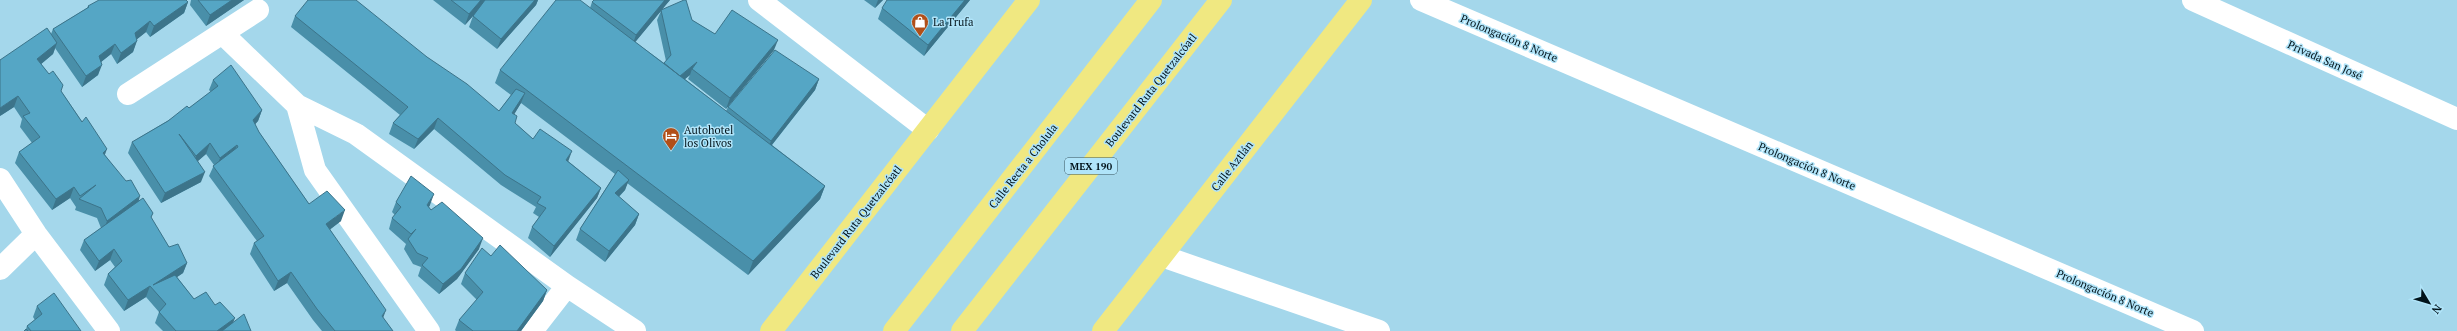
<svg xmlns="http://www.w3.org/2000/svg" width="2457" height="331" viewBox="0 0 2457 331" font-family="'PT Serif',serif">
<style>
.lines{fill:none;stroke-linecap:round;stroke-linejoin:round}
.minor{stroke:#fff;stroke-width:22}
.major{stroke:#f0e881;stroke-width:22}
.wall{fill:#498fa9;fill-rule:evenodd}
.shaded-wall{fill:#3c748a}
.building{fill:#55a6c5;stroke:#3c748a}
.labels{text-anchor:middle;stroke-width:3;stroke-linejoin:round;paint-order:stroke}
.shield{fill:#b0e4f9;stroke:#36525d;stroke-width:1}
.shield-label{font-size:10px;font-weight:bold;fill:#02131a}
.poi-label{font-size:11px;fill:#02131a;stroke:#b0e4f9;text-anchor:start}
.street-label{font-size:11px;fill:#02131a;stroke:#b0e4f9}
</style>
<rect width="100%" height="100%" fill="#a4d7eb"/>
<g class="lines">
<path class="minor" d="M759,0l169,130
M1421,0l772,331
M2193,0l264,119
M222,33l75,72 59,29 211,152 68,45
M128,94l130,-84
M297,105l18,65 114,161
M0,179l36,55 73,97
M1162,256l217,75
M0,269l36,-35
M532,331l35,-45"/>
<path class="major" d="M771,331l258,-331
M894,331l257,-331
M962,331l259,-331
M1103,331l258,-331"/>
</g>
<path class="wall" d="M191,0h53l-38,26 -16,-21z
M433,0h105l-2,5 -39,44 -28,-22 4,-11 -8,9z
M670,0l-8,9 30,11 23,14 59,16 -48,59 -38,-30 2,-4 -5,4 41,32 2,-4 91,-28 -4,11 -43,55 53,41 -5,13 -72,76 -121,-92 -2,7 -6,7 20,17 -4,11 -30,37 -29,-22 4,-11 35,-55 -94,-71 -7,11 1,9 18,16 35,22 33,27 -4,10 -47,59 -22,-19 4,-11 7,-10 -6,-4 3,-6 -35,-22 -67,-56 -20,20 -25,-15 4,-11 7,-8 -109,-88 4,-11 132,41 72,54 12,-16 -16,-12 5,-13 90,-62 2,-6zM661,11l-4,9 9,41 -2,2 -29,-21z
M864,0h19l-8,8z
M970,0l-46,56 -46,-37 4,-11z
M188,2l-4,11 -34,24 -4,-5 -9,7 -4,13 -16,12 -6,-10 -10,8 -3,13 -16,12 -27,-39 -2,6 -12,10 20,27 44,64 34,46 14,12 -2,5 18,29 18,16 -4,10 -6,4 17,22 21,6 18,18 18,8h-88l-8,-8 4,-11 -13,-15 -22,14 -20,-26 4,-11 7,-7 -5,-7 -15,11 -15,-21 4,-10 17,-12 -4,-10 -22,-8 1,-3 -6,-9 -18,12 -37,-47 4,-11 13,-9 -12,-16 2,-8 -8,-12 -14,9 51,-82 2,-5 34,-21 1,-2z
M213,80l49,30 -4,11 -3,3 4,8 50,72 32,17 -11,8 53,89 10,13h-71l-9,-11 -26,-37 -13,8 -24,-37 4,-11 3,-2 -48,-65 5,-11 -8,-11 -8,7 3,21 -40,21 -33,-50 4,-11 57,-34 22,-16 -2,-2z
M396,202l34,3 -1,2 2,3 48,39 -22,30 -18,15 -21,-18 3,-9 -8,-3 -9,-15 2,-5 -17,-15 3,-11 3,-3 -3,-3z
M491,256l56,34 -4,11 -22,30h-65l-1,-1 4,-10 18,-20 -16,-16 4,-11z
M37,306l44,25h-57l2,-2 1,-3 8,-6 -2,-3z"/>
<path class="shaded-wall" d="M232,0h12l-38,26 4,-11z
M481,0h6l-22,25 4,-11z
M535,0h3l-2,5 -39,44 4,-10z
M665,0h5l-38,46 4,-11z
M878,0h5l-8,8z
M965,0h5l-46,56 4,-11z
M188,2l-4,11 -34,24 4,-11z
M150,21l-4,11 -15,12 4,-11z
M778,40l-4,10 -48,59 4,-11z
M137,41l-4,11 -16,12 4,-11z
M57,43l-4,11 -19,16 3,-11z
M115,44l-4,10 -15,12 3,-10z
M697,62l-5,7 -2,6 -16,13 4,-10z
M102,65l-4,10 -16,12 4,-11z
M819,79l-4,11 -48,61 4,-10z
M525,93l-4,10 -12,20 3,-10z
M18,96l-4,11 -14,9v-8z
M262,110l-4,11 -9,10 4,-11z
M438,118l-4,11 -20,20 4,-10z
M210,143l-4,11 -14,12 4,-10z
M237,145l-4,10 -17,14 4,-11z
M107,149l-4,11v-7z
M572,151l-4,11 -2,-2z
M205,172l-4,10 -40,21 4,-10z
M629,180l-4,10 -14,14 4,-11z
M825,186l-5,13 -72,76 5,-14z
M74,187l-4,11 -18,12 4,-11z
M601,188l-4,10 -47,59 4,-11z
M434,194l-4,11 -7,11 4,-11z
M140,196l-3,11 -34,25 4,-11z
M345,210l-4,11 -18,14 3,-11z
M639,214l-4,11 -30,37 4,-11z
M483,238l-4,11 -22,30 -18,15 4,-10z
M114,249l-4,11 -15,11 4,-10z
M187,263l-4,10 -28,19 -2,-7z
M291,272l-4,11 -13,8 4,-10z
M150,286l-4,11 -22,14 4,-11z
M547,290l-4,11 -22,30h-4z
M386,310l-4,11v-5z
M235,318l-4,10 -4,3h-10z"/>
<path class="building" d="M99,0h87l2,2 -34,24 -4,-5 -15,12 2,8 -16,12 -6,-9 -16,12 3,9 -16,11 -33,-47 36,-22 -1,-1z
M198,0h34l-22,15z
M308,0h48l71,57 40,27 32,27 17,-22 9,4 -13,20 5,3 -2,7 18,16 7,-10 32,22 -6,9 35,28 -47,58 -22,-19 14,-19 -9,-5 4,-6 -36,-22 -67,-57 -20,21 -25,-16 15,-16 -113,-91z
M451,0h30l-12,14z
M485,0h50l-34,39 -28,-23z
M556,0h24l245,186 -72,75 -253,-191z
M594,0h71l-29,35 -44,-33z
M684,0h2l6,20 23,14 17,-24 46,30 -48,58 -38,-29 5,-7 -17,14 -16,-13 7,-8 -10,-45z
M887,0h78l-37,45 -46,-37z
M47,28l10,15 -20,16 12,15 4,-3 10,14 -2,6 21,31 4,-5 21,32 -4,4 23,28 5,-1 9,16 -33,25 -6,-13 -22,-9 17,-14 -16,11 -6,-9 -18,12 -37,-47 21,-15 -17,-21 7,-3 -12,-17 -18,12v-48z
M775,50l44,29 -48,62 -43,-34z
M231,65l31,45 -9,10 6,12 50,72 18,-13 18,19 -19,14 60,86 -4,6 11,15h-58l-18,-22 -26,-37 -13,9 -24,-38 10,-7 -51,-70 25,-19 -1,-2 -17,13 -10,-15 -14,13 -17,-22 26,38 -40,21 -33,-51 36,-21 19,-15 2,2 29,-22 -5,-6z
M618,170l11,10 -14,13 24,21 -30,37 -29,-22z
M411,176l23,18 -7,11 4,5 11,-8 41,36 -22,31 -18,15 -21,-19 6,-7 -11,-5 -9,-14 8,-10 -5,5 -19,-16 9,-11 -5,-5z
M143,198l10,15 -2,4 18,30 9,-3 9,19 -34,22 22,-10 19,24 12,-7 9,13 5,-3 15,16 -18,13h-41l-17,-19 7,-8 -16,-18 -22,14 -20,-26 14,-13 -8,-12 -15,12 -15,-21z
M500,245l47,45 -30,41h-44l-14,-11 24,-28 -18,-19 17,-25 9,8z
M54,293l27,38h-50l-4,-5 15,-12 -5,-8z
M244,314l7,17h-29z
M26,329l2,2h-4z"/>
<defs>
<g id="shop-pin" transform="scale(0.9)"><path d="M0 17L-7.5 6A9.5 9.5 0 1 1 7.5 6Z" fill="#b24f18" stroke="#b0e4f9"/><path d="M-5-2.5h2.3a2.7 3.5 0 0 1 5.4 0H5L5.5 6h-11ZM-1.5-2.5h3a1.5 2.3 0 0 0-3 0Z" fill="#fff"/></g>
<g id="hotel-pin" transform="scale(0.9)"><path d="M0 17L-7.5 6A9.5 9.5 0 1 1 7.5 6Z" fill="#b24f18" stroke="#b0e4f9"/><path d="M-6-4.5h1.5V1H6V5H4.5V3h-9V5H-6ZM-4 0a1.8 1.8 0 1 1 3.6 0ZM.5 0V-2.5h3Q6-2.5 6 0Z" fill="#fff"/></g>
</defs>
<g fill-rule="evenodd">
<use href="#shop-pin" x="920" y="22"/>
<use href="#hotel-pin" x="671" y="136"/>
</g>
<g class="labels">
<rect class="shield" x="1065" y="158" width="52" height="16" rx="3"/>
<g class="shield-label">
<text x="1091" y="170">MEX 190</text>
</g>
<g class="poi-label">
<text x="933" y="26">La Trufa</text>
<text x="684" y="134">Autohotel<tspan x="684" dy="13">los Olivos</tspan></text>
</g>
<g class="street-label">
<text transform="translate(1509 38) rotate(23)" y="4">Prolongación 8 Norte</text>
<text transform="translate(2325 60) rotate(24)" y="4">Privada San José</text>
<text transform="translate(1151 90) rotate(-52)" y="4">Boulevard Ruta Quetzalcóatl</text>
<text transform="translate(1023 166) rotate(-52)" y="4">Calle Recta a Cholula</text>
<text transform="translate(1232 166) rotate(-52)" y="4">Calle Aztlán</text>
<text transform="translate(1807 166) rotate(23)" y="4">Prolongación 8 Norte</text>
<text transform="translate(856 222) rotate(-52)" y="4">Boulevard Ruta Quetzalcóatl</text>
<text transform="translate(2105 293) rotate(23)" y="4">Prolongación 8 Norte</text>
</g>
</g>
<g transform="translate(2429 303) rotate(128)" stroke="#b0e4f9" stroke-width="3" paint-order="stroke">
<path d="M0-3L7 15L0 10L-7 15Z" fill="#02131a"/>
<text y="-6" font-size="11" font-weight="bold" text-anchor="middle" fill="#02131a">N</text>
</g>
</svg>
